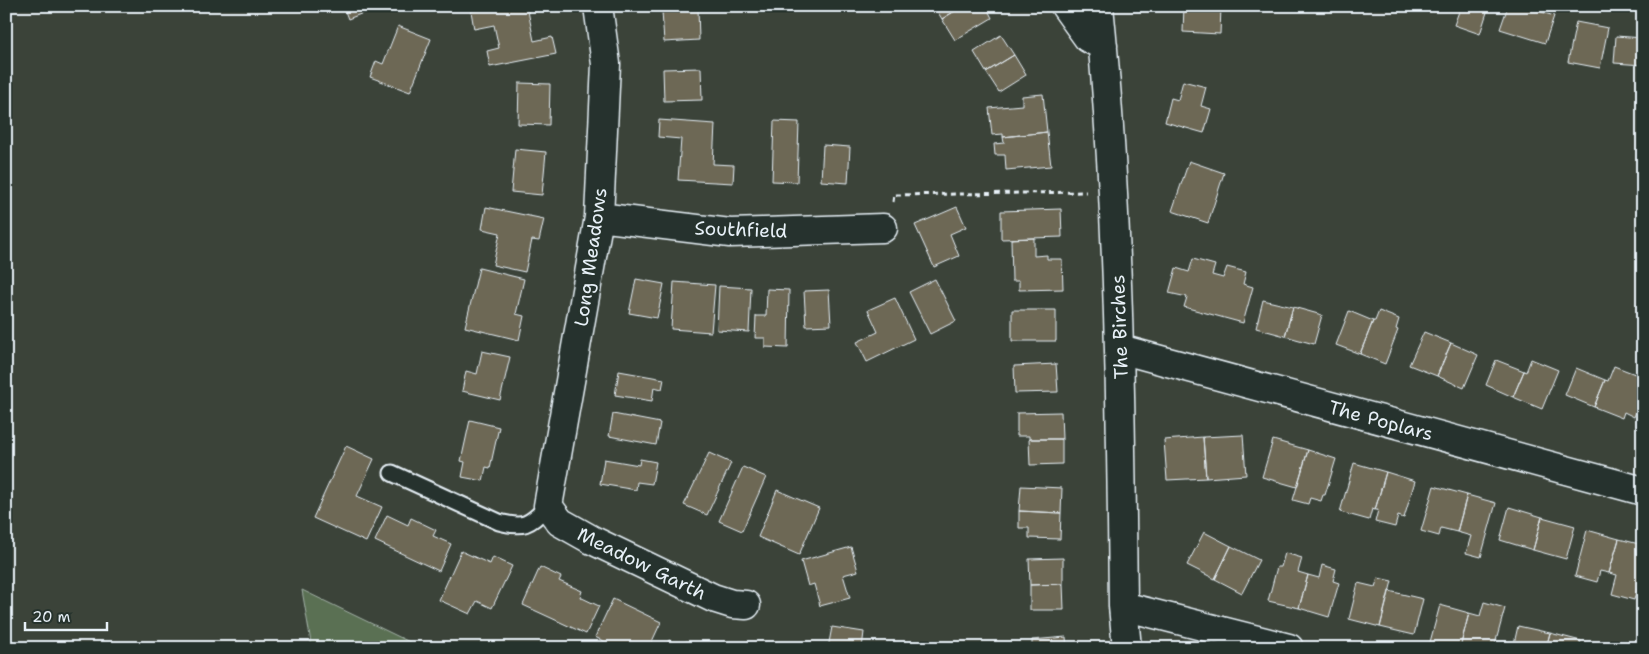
<svg xmlns="http://www.w3.org/2000/svg" width="1649" height="654" viewBox="0 0 1649 654" font-family="'Shantell Sans',sans-serif">
<style>
.green{fill:#5a6f53;stroke:#a1b0a6}
.building{fill:#6d6855;stroke:#e8f1f8}
.lines{fill:none;stroke-linecap:round;stroke-linejoin:round}
.service-casing{stroke:#e8f1f8;stroke-width:19}
.minor-casing{stroke:#e8f1f8;stroke-width:31}
.path{stroke:#e8f1f8;stroke-width:3;stroke-dasharray:5 4;stroke-linecap:butt}
.service{stroke:#26332d;stroke-width:15}
.minor{stroke:#26332d;stroke-width:28}
.labels{text-anchor:middle;stroke-width:4;stroke-linejoin:round;paint-order:stroke}
.street-label{font-size:19px;fill:#e8f1f8;stroke:#26332d}
</style>
<rect width="100%" height="100%" fill="#3b4339"/>
<filter id="ink" filterUnits="userSpaceOnUse"><feTurbulence type="fractalNoise" baseFrequency=".02" numOctaves="2"/><feDisplacementMap in="SourceGraphic" scale="10" xChannelSelector="R" yChannelSelector="G"/><feConvolveMatrix kernelMatrix="1 2 1 2 8 2 1 2 1" color-interpolation-filters="sRGB"/></filter>
<g filter="url(#ink)">
<path class="green" d="M302,590l120,58h-110z"/>
<path class="building" d="M343,6h38l-33,13z
M496,6h31l7,35 18,-4 4,17 -66,13 -3,-16 12,-3 -5,-23 -20,4 -3,-18z
M934,6h29l-21,13z
M963,6h23l6,12 -37,22 -13,-21z
M1184,6h37l-1,28 -37,-2z
M1416,6h21l-2,6z
M1461,6h22l5,3 -8,25 -26,-9z
M1508,6h16l30,10 -9,27 -45,-14z
M698,8l1,32 -35,2 -2,-31z
M1576,22l32,6 -8,40 -32,-6z
M398,26l33,13 -21,53 -40,-15 6,-16 7,3z
M1001,35l13,20 -28,17 -12,-20z
M1616,36l27,2v27l-29,-2z
M1014,55l12,20 -27,17 -13,-20z
M701,68l1,32 -38,1 -1,-32z
M1183,81l23,6 -5,19 10,3 -7,24 -39,-11 6,-24 7,2z
M519,83l31,1 -1,41 -31,-1z
M1043,94l4,38 -44,5v-3l-11,1 -3,-27 33,-3v-9z
M659,120l56,4 -2,40 21,1 -1,18 -55,-3 3,-41 -23,-2z
M774,121l25,1 -2,60 -25,-1z
M1047,132l4,34 -45,4 -1,-15h-10l-1,-11 10,-1 -1,-6z
M823,145l27,2 -2,36 -27,-2z
M515,149l31,3 -4,43 -31,-3z
M1189,161l35,12 -16,50 -36,-12z
M486,207l58,12 -5,22 -7,-1 -7,32 -32,-7 7,-32 -18,-4z
M957,207l9,20 -16,7 9,22 -25,11 -19,-42z
M1061,209l1,28 -61,2v-28z
M1034,238v18l13,-1v4h15l1,30 -44,1v-9h-7l-1,-42z
M1193,259l22,6 -3,10 11,3 4,-11 19,5 -3,12 10,3 -10,36 -59,-16 3,-10 -18,-4 7,-25 13,4z
M479,268l45,11 -8,35 8,2 -5,24 -54,-13z
M636,279l28,5 -7,34 -28,-5z
M935,279l21,42 -26,13 -21,-42z
M674,282l41,3 -4,47 -40,-3z
M719,286l32,2 -2,44 -32,-2z
M767,289l22,1 -1,58 -23,-1v-9h-10l1,-22h10z
M829,290l2,35 -25,1 -2,-35z
M895,298l19,41 -47,23 -10,-20 21,-10 -10,-22z
M1263,300l30,7 -8,29 -29,-8z
M1293,307l29,8 -8,29 -29,-8z
M1012,310h44v31h-44z
M1349,311l24,10 -13,33 -24,-9z
M1379,311l20,8 -3,10 2,1 -13,34 -25,-10 13,-33h2z
M1424,332l27,11 -14,33 -28,-11z
M1451,343l27,12 -14,33 -27,-12z
M482,351l28,6 -10,43 -38,-9 4,-20 11,3z
M1531,359l27,11 -16,39 -29,-12 11,-26 2,1z
M1496,360l28,11 -11,26 -27,-12z
M1056,364l2,28 -43,1 -1,-27z
M1614,366l29,11v18l-9,22 -10,-5 -2,6 -28,-11 11,-27 3,1z
M1576,368l29,12 -11,27 -29,-12z
M619,371l45,8 -2,10 -8,-2 -2,14 -37,-6z
M1061,412l1,27h-33v-3h-12v-23z
M613,414l47,9 -4,22 -47,-9z
M470,420l29,7 -9,41 -4,-1 -3,14 -21,-4 3,-15 -4,-1z
M1243,435l3,40 -40,3 -3,-41z
M1203,437l3,41 -39,2 -3,-40z
M1029,439h33v25l-32,1z
M1273,440l35,10 -11,37 -35,-10z
M346,446l28,13 -17,37 25,11 -16,35 -53,-24z
M1308,450l28,9 -11,36h-2l-2,6 -11,-3 -2,6 -15,-4z
M709,453l22,10 -24,52 -23,-10z
M604,459l35,6 1,-6 16,3 -4,22 -15,-2 -1,8 -36,-6z
M1354,463l32,9 -11,38 -3,-1 -3,11 -29,-8z
M743,467l23,10 -24,54 -23,-10z
M1386,472l29,9 -11,37 -6,-2 -3,11 -20,-5 3,-12h-3z
M1021,486l41,2 -1,25 -42,-2z
M1434,486l33,9 -10,37 -16,-4 -2,8 -18,-5z
M777,490l42,18 -20,47 -41,-18z
M1467,495l29,8 -15,54 -15,-4 5,-17 -14,-4z
M1509,507l33,10 -9,33 -33,-10z
M1019,511l42,2 -1,26 -31,-1v-10h-10z
M387,515l21,10 3,-7 25,12 -3,6 18,8 -12,27 -64,-30z
M1542,517l33,9 -9,33 -33,-9z
M1587,530l32,9 -10,34 -9,-2 -3,11 -22,-6z
M1204,532l27,14 -16,33 -28,-14z
M1619,539l24,6v24l-9,31 -22,-6 5,-19 -8,-2z
M1231,546l28,14 -17,33 -27,-14z
M851,547l7,24 -15,4 7,23 -30,8 -6,-22 -6,2 -7,-25z
M461,551l29,13 3,-7 19,9 -20,42 -15,-7 -7,13 -31,-14z
M1285,553l17,5 -4,14 10,3 -9,33 -31,-7 9,-34h4z
M1063,558v26l-33,1 -1,-26z
M1322,565l14,4 -3,12 6,2 -10,34 -30,-9 9,-33 11,3z
M540,567l21,10 -2,4 23,10 -2,6 19,9 -13,28 -63,-29z
M1378,578l14,3 -12,46 -31,-8 9,-36 17,4z
M1063,584l1,26h-34v-25z
M1389,591l34,8 -9,36 -34,-8z
M613,599l48,23 -12,26h-32l-22,-11z
M1484,602l21,6 -11,40h-34l9,-35 11,3z
M1440,605l29,8 -9,35h-9l-21,-6z
M1518,626l32,7 -4,15h-33z
M832,627l32,5 -2,16h-34z
M1550,633l31,8 -2,7h-33z
M1066,637l1,11h-35v-8z
M669,640l14,8 3,-7 14,7h-35z"/>
<g class="lines">
<g class="service-casing">
<path id="service" d="M392,473l107,49c27,7 30,2 49,-16"/>
</g>
<g class="minor-casing">
<path id="minor" d="M598,6l8,58 -7,153 -51,289 12,16 32,18 121,58 19,6 14,1
M1065,6l23,32 15,8
M1099,6c20,200 22,400 24,600l4,42
M599,217l131,16 153,-5
M1120,349l523,142
M1123,606l166,42"/>
</g>
<path class="path" d="M893,202l1,-7 192,-3"/>
<use href="#service" class="service"/>
<use href="#minor" class="minor"/>
</g>
</g>
<g class="labels">
<g class="street-label">
<text transform="translate(741 229) rotate(2)" y="7">Southfield</text>
<text transform="translate(590 257) rotate(-82)" y="7">Long Meadows</text>
<text transform="translate(1119 327) rotate(-92)" y="7">The Birches</text>
<text transform="translate(1381 420) rotate(15)" y="7">The Poplars</text>
<text transform="translate(642 563) rotate(26)" y="7">Meadow Garth</text>
</g>
</g>
<rect width="1649" height="654" fill="none" stroke="#26332d" stroke-width="25"/>
<rect x="12" y="12" width="1624" height="629" fill="none" stroke="#e8f1f8" stroke-width="2" filter="url(#ink)"/>
<path d="M25 622v8h82v-8" fill="none" stroke="#e8f1f8" stroke-width="2.5"/>
<text x="32" y="622" font-size="15" fill="#e8f1f8" stroke="#26332d" stroke-width="4" paint-order="stroke">20 m</text>
</svg>
